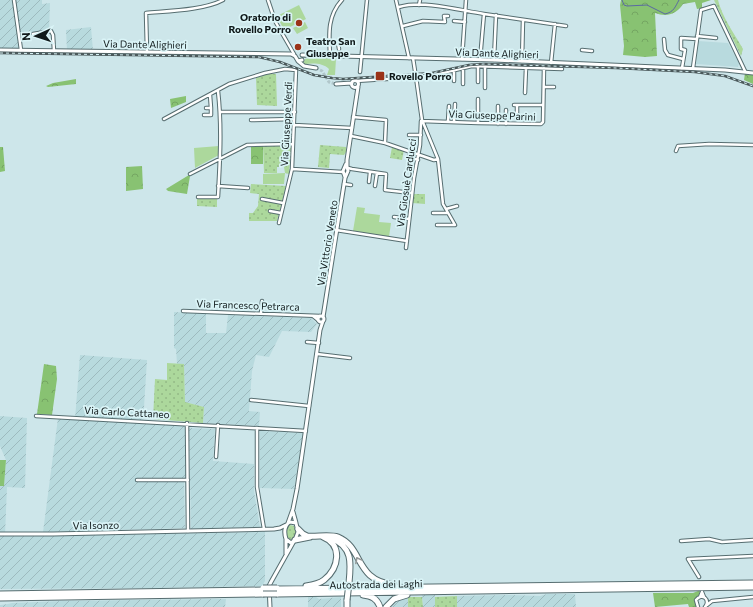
<svg xmlns="http://www.w3.org/2000/svg" width="753" height="607" viewBox="0 0 753 607" font-family="Commissioner,sans-serif">
<style>
.built{fill:#b8dade}
.industrial{fill:url(#industrial-furrows)}
.grass{fill:url(#grass-dots)}
.forest{fill:url(#forest-crowns)}
.park{fill:#acd89c}
.lines{fill:none;stroke-linecap:round;stroke-linejoin:round}
.stream{stroke:#5a69a2;stroke-width:1}
.tertiary-tunnel{stroke:#b1c7cb;stroke-width:3;stroke-dasharray:3 1.5;stroke-linecap:butt}
.minor-casing{stroke:#566d70;stroke-width:4.5}
.tertiary-casing{stroke:#566d70;stroke-width:5}
.motorway-casing{stroke:#566d70;stroke-width:7}
.minor{stroke:#fff;stroke-width:2.5}
.tertiary{stroke:#fff;stroke-width:3}
.motorway{stroke:#fff;stroke-width:5}
.rail-casing{stroke:#4a585a;stroke-width:2.5}
.rail{stroke:#daf4f7;stroke-width:1;stroke-dasharray:3;stroke-linecap:butt}
.motorway-bridge-casing{stroke:#566d70;stroke-width:7;stroke-linecap:butt}
.motorway-bridge{stroke:#fff;stroke-width:5}
.oneway{stroke:#939898}
.poi-dot{fill:#9b3318;stroke:#daf4f7;stroke-width:1.5}
.labels{text-anchor:middle;stroke-width:3.5;stroke-linejoin:round;paint-order:stroke}
.poi-label{font-size:10px;font-weight:bold;fill:#10191a;stroke:#daf4f7;text-anchor:start}
.street-label{font-size:10px;fill:#10191a;stroke:#daf4f7}
</style>
<defs>
<pattern id="industrial-furrows" width="10" height="10" patternUnits="userSpaceOnUse"><rect width="10" height="10" fill="#b8dade"/><path d="M-1 1l2-2M0 10L10 0M9 11l2-2" fill="none" stroke="#9dbabe"/></pattern>
<pattern id="grass-dots" width="8" height="8" patternUnits="userSpaceOnUse"><rect width="8" height="8" fill="#acd89c"/><path d="M2 2h.1M6 6h.1" fill="none" stroke="#93b986" stroke-width="1.8" stroke-linecap="round"/></pattern>
<pattern id="forest-crowns" width="20" height="18" patternUnits="userSpaceOnUse"><rect width="20" height="18" fill="#88c272"/><path d="M2 6a3 3 0 1 1 6 0M12 15a3 3 0 1 1 6 0" fill="none" stroke="#74a662"/></pattern>
</defs>
<rect width="100%" height="100%" fill="#cde6ea"/>
<path class="built" d="M698,41l30,2 11,20 -1,4 -42,-3z"/>
<path class="industrial" d="M0,0h42v4l8,-1 -1,29 -29,4 1,14h-21z
M91,27l2,24h-26l-1,-21z
M174,312l32,2v19h20l2,-18 83,3 6,6 -6,8 -29,-1 -13,26 -13,-2 -4,16 -3,40 11,1 -1,14 -56,-3 1,-16 -19,-5 -1,-37 -7,-1 -1,-15 -2,-1z
M80,355l67,5 -4,63 42,2 1,53h-50v4h48l1,46 -142,4 15,-114 17,1z
M0,416l27,2 -2,70 -18,-1 -2,48h93l167,-3v49l-3,5 -112,2 -150,1v-103h4l2,-26 -6,-14z
M189,428l26,1 -2,32 41,3v27l6,36 -69,2z
M260,431l43,2 -9,56 -34,-1z
M547,594h28l1,13h-119v-11l53,-1 30,1z
M422,595h13v12h-12z
M308,597h8l3,2 22,-2v10h-33z
M408,597v10h-17l6,-7z
M217,599h9l-1,8h-225v-2l8,-1 4,-1 51,-2z"/>
<path class="grass" d="M714,0h4c4,17 16,33 25,49l-2,7z
M271,73v1h5l1,32 -20,-1 -1,-27z
M320,145l26,2v5l-2,3 -14,-1 -1,14 -11,-1z
M263,146h28l-2,28 -4,-1 -1,-6h-7v6h-13z
M392,147l12,3 -2,10 -12,-2z
M251,184l35,2 -9,35h-28v-8h4l5,-7 1,-12 -9,-1z
M413,194h12v10l-13,-1z
M197,198h20v9l-20,-1z
M167,363l17,1 1,38 19,5 -1,16 -50,-4 2,-40 12,1z
M290,525l4,1 2,5 -2,7 -3,2 -4,-3 -1,-5 2,-6z
M457,596v11h-22v-10z
M408,597h14l1,10h-15z"/>
<path class="forest" d="M621,0h90l-9,3v5l-5,1 -2,-7 -12,2c-7,11 -17,13 -28,9l2,43 -12,1 -22,-2 1,-9 -4,-41z
M745,73l8,2v9l-9,-4z
M76,79v5l-28,3 -2,-1 7,-3z
M186,96v6l-15,6 -1,-9z
M251,146h12v18h-12z
M0,147h3l2,24 -5,1z
M142,166l1,23 -17,2v-24z
M189,175l1,1 -3,18 -19,-3 -2,-2z
M44,364l12,2 1,13 -5,36 -15,-1z
M0,460h6l-2,26h-4z
M698,591h2l-1,4 -4,5 1,7h-7l-1,-3 -33,3 -2,-14h40z"/>
<path class="park" d="M299,5l7,14 -22,11 -7,-14z
M305,22l3,6 -11,6 -4,-6z
M313,57l23,2 -1,16h-8l2,-6c-6,-6 -15,-6 -24,-5l-2,-1 2,-4z
M219,146v9l-24,13 -1,-20z
M285,173l-1,11h-21v-10z
M357,207l8,1 -1,5 16,2 -1,7 12,1 -2,14 -36,-6z"/>
<g class="lines">
<path class="stream" d="M622,0l2,5 3,1 20,-1 18,9c9,-2 10,-7 14,-14"/>
<path class="tertiary-tunnel" d="M316,68l6,3 7,11 7,2"/>
<g class="minor-casing">
<path id="minor" d="M14,0l7,50
M268,0l7,21 19,33
M396,0l13,58
M419,5l1,-5
M399,7c26,-7 59,3 85,7 27,4 55,8 82,12
M454,21l11,1
M403,26l20,-5 22,1 -1,-6h4
M33,34l18,-3 2,4 1,16
M697,36l19,2
M664,39l1,11 3,5 15,4
M329,44l9,-1 1,6
M582,50l10,1
M147,52l-1,-39c21,-2 59,-3 77,-13
M330,55c-1,-20 -3,-39 12,-55
M413,58l2,13
M462,59l4,-59
M480,60l4,-46
M494,60l2,-45
M522,61l1,-41
M551,63l4,-39
M682,68l3,-18 -4,-1v-11l16,1
M693,68l8,-58 13,-4 31,65
M360,72l7,-72
M416,77l6,43 16,39 5,45 12,21h-18
M356,81l60,-4 18,-2 38,-9 90,3
M454,81v-11
M478,82v-16
M463,84v-16
M544,87h10
M485,88v-22
M525,93l1,-25
M514,105h29
M206,108h5l-1,-13
M220,112h75
M204,115h7v-7
M353,117l33,3 -1,23
M164,119l65,-35 36,-11 20,-4 11,1 -4,99 -13,54
M517,119v-14
M251,120l43,-1
M448,121l1,-15
M454,122l1,-18
M478,123v-24
M498,124v-18
M506,124v-14
M294,125l58,3
M409,135h12
M351,136l34,7 49,17 4,-1
M676,151l2,-5 31,-2 44,1
M410,152l-1,5 9,3
M348,168l4,1 34,5 -1,16 27,3
M292,169l51,3
M190,174l57,-29 46,-1
M369,182l1,-10
M344,184l7,1
M218,186l30,2
M375,186l2,-13
M198,197h20c2,-36 4,-71 0,-106
M262,199l21,4
M446,209l11,-3
M270,211l11,2
M433,213h15
M394,217l15,2
M336,230l71,11
M406,248l8,-70 6,-33 1,-24 57,2 63,1 2,-2 1,-54
M183,311l137,5
M261,313l1,-12
M313,316l5,4
M307,342l12,1
M317,354l33,4
M251,400l58,6
M36,416l270,15
M187,423l1,108
M257,428v59l7,42
M216,457l2,-32
M137,480h51
M681,541l28,-2 13,3 31,-2
M699,577l-11,-18 65,-3
M700,597l2,-5 2,5
M707,605l5,-4 41,-4
M698,607l-2,-7c6,-8 15,0 9,7"/>
</g>
<g class="tertiary-casing">
<path id="tertiary" d="M0,50l291,4 4,2 3,5 4,-1
M302,55l192,5 231,10 28,3
M298,61l6,5 12,2
M351.5 84a3.5 3.5 0 1 1 7 0a3.5 3.5 0 1 1-7 0Z
M336,84l16,-1
M347,167v-7l11,-73
M345,177l-2,-6 3,-7
M318 319a3 3 0 1 1 6 0a3 3 0 1 1-6 0Z
M323,317l22,-139 3,-7 -1,-4
M293,512l3,11
M290,522l6,1 2,9 -3,8 -4,3 -5,-4c-2,-6 -2,-14 4,-17z
M288,523l5,-14 4,-20 23,-159 3,-9
M0,534h53l221,-5 6,-1 6,-3
M286,539v15
M270,607l-1,-21 2,-4 23,-41"/>
</g>
<g class="motorway-casing">
<path id="motorway" d="M298,529l5,5 4,2c9,1 23,-2 31,1 26,11 16,43 56,48
M331,538c22,9 20,25 18,45
M295,540l15,-3
M306,586c7,-1 13,-2 18,-6 15,-12 19,-35 -1,-43
M277,589l476,-6
M0,594l263,-4
M277,594l476,-7
M363,595c8,1 14,3 17,12
M0,598l263,-4
M347,600v7
M386,607l8,-8 13,-4"/>
</g>
<use href="#minor" class="minor"/>
<use href="#tertiary" class="tertiary"/>
<use href="#motorway" class="motorway"/>
<g class="rail-casing">
<path id="rail" d="M0,53l259,4 21,5 34,13 18,3 11,1 89,-6 37,-8 15,-1 132,4 79,4 30,4 28,10"/>
</g>
<use href="#rail" class="rail"/>
<g class="motorway-bridge-casing">
<path id="motorway-bridge" d="M263,588h14
M263,594h14
M347,600l2,-17"/>
</g>
<use href="#motorway-bridge" class="motorway-bridge"/>
</g>
<defs><path id="oneway-chevron" d="M-2-3.5L2.5 0L-2 3.5" fill="none" stroke-width="1.6" stroke-linecap="round" stroke-linejoin="round"/></defs>
<use class="oneway" href="#oneway-chevron" transform="translate(358 560) rotate(-118)"/>
<g class="poi-dot">
<circle cx="299" cy="23" r="4"/>
<circle cx="298" cy="47" r="4"/>
<rect x="375" y="71" width="10" height="10" rx="2"/>
</g>
<g class="labels">
<g class="poi-label">
<text x="291" y="21" text-anchor="end">Oratorio di<tspan x="291" dy="12">Rovello Porro</tspan></text>
<text x="306" y="45">Teatro San<tspan x="306" dy="12">Giuseppe</tspan></text>
<text x="389" y="80">Rovello Porro</text>
</g>
<g class="street-label">
<text transform="translate(145 44) rotate(1)" y="4">Via Dante Alighieri</text>
<text transform="translate(497 53) rotate(2)" y="4">Via Dante Alighieri</text>
<text transform="translate(492 115) rotate(2)" y="4">Via Giuseppe Parini</text>
<text transform="translate(286 124) rotate(-87)" y="4">Via Giuseppe Verdi</text>
<text transform="translate(406 183) rotate(-82)" y="4">Via Giosuè Carducci</text>
<text transform="translate(327 243) rotate(-81)" y="4">Via Vittorio Veneto</text>
<text transform="translate(248 305) rotate(2)" y="4">Via Francesco Petrarca</text>
<text transform="translate(127 412) rotate(3)" y="4">Via Carlo Cattaneo</text>
<text transform="translate(96 525) rotate(-1)" y="4">Via Isonzo</text>
<text transform="translate(376 584) rotate(-1)" y="4">Autostrada dei Laghi</text>
</g>
</g>
<g transform="translate(36 36) rotate(267)" stroke="#daf4f7" stroke-width="3" paint-order="stroke">
<path d="M0-3L7 15L0 10L-7 15Z" fill="#10191a"/>
<text y="-6" font-size="11" font-weight="bold" text-anchor="middle" fill="#10191a">N</text>
</g>
</svg>
